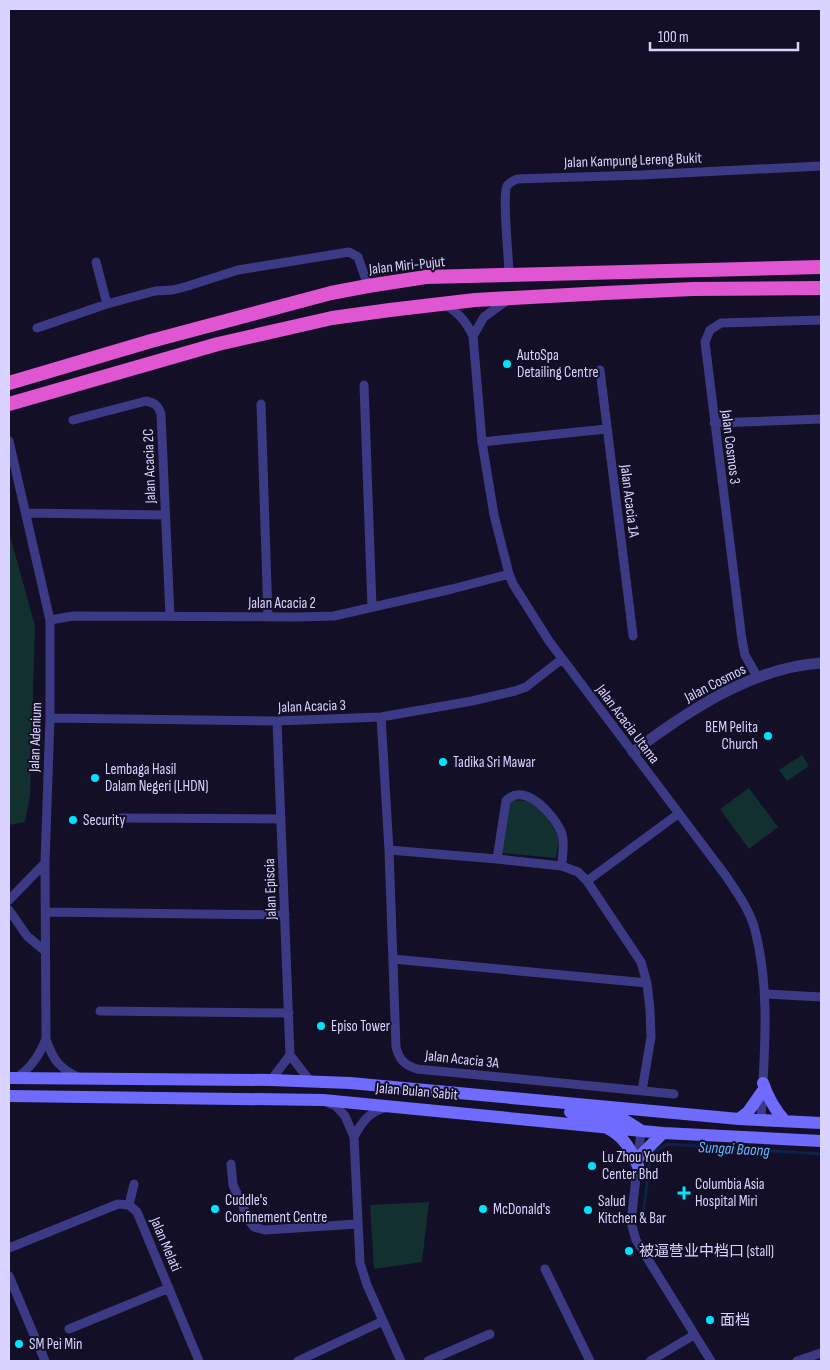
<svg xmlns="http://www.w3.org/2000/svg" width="830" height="1370" viewBox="0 0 830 1370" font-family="'Sofia Sans Condensed','Noto Sans SC',sans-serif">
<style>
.green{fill:#12302f}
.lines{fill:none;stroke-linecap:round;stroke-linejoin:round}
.stream{stroke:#0c2248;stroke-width:3}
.minor{stroke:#3d3a85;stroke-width:9}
.tertiary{stroke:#3d3a85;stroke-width:11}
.secondary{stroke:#6f6bff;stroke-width:12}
.trunk{stroke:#e055d1;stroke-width:14}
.poi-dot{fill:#00e5ff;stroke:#130f26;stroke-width:2}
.labels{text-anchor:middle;stroke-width:4;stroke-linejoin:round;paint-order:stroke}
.street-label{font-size:15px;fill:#d9d4ff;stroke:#130f26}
.poi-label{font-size:15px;fill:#d9d4ff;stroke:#130f26;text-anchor:start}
.water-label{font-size:16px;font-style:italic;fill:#62b6ff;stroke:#130f26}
</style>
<rect width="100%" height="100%" fill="#130f26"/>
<path class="green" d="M9,532l26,94 -5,170 -5,26 -16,3z
M802,755l7,11 -22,15 -8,-11z
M749,788l29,39 -29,22 -29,-40z
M510,800l19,1 11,6 19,30 -3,21 -54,-5z
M429,1202l-7,60 -48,7 -4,-64z"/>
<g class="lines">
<path class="stream" d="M643,1215l8,-61 16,-10 154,10"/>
<path class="minor" d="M96,262l11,42
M509,274c0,-15 -7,-78 -2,-88 2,-4 6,-5 10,-7l124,-4 180,-9
M443,303c15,10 22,16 30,33l9,106 12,73 15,59 4,10 36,57 177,235c11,17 24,34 29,54 16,62 9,126 6,190
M37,328l70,-24 48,-13 18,-1 15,-4 50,-16 111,-18 9,5 10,29
M473,336l11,-19 25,-18
M600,370l33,266
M364,385l8,222
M261,404l7,213
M73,420l73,-19c9,2 12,4 15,13l9,202
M714,423l107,-4
M9,441l41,179v98l-5,145 1,176c7,21 13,29 32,38
M482,442l124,-13
M26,513l138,2
M50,620l23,-4 224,1 37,-1 118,-27 57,-15
M758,678l-13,-23 -3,-15 -37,-298 5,-12 11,-7 100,-3
M381,717l8,133 108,9 65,7 16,6 9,9 54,81 6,21 3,27 1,27 -9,54
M50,718l227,3 104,-4 91,-16 43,-10 11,-4 36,-28
M277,721l13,334 20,26
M121,818l160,1
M389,850l7,197c3,12 8,18 21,22l257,25
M497,859l9,-58c19,-21 50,16 56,33 3,10 0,22 0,32
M587,881l91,-67
M9,900l36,-37
M9,910l18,26 18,15
M45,912l240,3
M393,959l254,24
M766,994l55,3
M100,1011l189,2
M16,1078c15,-10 23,-22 30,-39
M271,1080l19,-25
M329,1103l7,3 9,10 9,21 6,126 7,22 34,76
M641,1130l-9,84v12l4,14 75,121
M354,1137c7,-14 15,-25 31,-29
M231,1164l2,21 17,37 4,5 11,3 92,-6
M129,1205l5,-21
M9,1248l109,-44 11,1 8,7 62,149
M545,1269l45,92
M9,1276l36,85
M69,1329l100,-41
M298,1361l85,-40
M428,1361l62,-27
M650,1361l44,-26
M797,1361l24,-8"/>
<path class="tertiary" d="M633,752c53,-40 120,-85 188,-89"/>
<path class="secondary" d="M9,1078l262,2 79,3 389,36 82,4
M763,1083c5,15 11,26 22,38
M9,1096l314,4 340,33 158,8
M570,1112l50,5 19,12
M739,1119l9,-7 14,-20
M607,1128c17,8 24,22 31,38
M639,1157l24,-24"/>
<path class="trunk" d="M9,383l142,-42 180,-48 37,-7 58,-9 395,-10
M9,404l209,-60 114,-26 58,-8 85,-10 130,-7 88,-4 128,-1"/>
</g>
<g class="poi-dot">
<circle cx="507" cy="364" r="5"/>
<circle cx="768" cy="736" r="5"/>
<circle cx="443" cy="762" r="5"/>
<circle cx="95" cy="778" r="5"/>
<circle cx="73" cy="820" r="5"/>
<circle cx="321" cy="1026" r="5"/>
<circle cx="592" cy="1166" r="5"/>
<path d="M681.5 1185.5h5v5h5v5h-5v5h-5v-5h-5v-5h5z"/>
<circle cx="215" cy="1209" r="5"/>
<circle cx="483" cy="1209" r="5"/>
<circle cx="588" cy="1210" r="5"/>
<circle cx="629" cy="1251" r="5"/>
<circle cx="710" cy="1320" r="5"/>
<circle cx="19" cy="1344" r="5"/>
</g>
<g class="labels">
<g class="street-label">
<text transform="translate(633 160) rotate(-2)" y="5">Jalan Kampung Lereng Bukit</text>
<text transform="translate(407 265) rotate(-6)" y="5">Jalan Miri-Pujut</text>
<text transform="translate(731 447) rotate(83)" y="5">Jalan Cosmos 3</text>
<text transform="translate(149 466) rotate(-92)" y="5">Jalan Acacia 2C</text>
<text transform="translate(630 501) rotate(83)" y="5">Jalan Acacia 1A</text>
<text x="282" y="608">Jalan Acacia 2</text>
<text transform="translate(715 683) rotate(-27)" y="5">Jalan Cosmos</text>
<text transform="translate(312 706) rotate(-2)" y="5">Jalan Acacia 3</text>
<text transform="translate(628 724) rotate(53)" y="5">Jalan Acacia Utama</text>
<text transform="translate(35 737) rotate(-88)" y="5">Jalan Adenium</text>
<text transform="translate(270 889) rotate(-92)" y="5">Jalan Episcia</text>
<text transform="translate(462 1059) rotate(6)" y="5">Jalan Acacia 3A</text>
<text transform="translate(417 1091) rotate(5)" y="5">Jalan Bulan Sabit</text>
<text transform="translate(166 1244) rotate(67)" y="5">Jalan Melati</text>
</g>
<g class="poi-label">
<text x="517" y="360">AutoSpa<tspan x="517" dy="17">Detailing Centre</tspan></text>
<text x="758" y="732" text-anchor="end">BEM Pelita<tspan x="758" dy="17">Church</tspan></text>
<text x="453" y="767">Tadika Sri Mawar</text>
<text x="105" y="774">Lembaga Hasil<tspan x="105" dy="17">Dalam Negeri (LHDN)</tspan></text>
<text x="83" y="825">Security</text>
<text x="331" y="1031">Episo Tower</text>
<text x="602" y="1162">Lu Zhou Youth<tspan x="602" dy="17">Center Bhd</tspan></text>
<text x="695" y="1189">Columbia Asia<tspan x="695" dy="17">Hospital Miri</tspan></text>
<text x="225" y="1205">Cuddle's<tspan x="225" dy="17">Confinement Centre</tspan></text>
<text x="598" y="1206">Salud<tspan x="598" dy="17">Kitchen &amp; Bar</tspan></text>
<text x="493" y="1214">McDonald's</text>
<text x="639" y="1256">被逼营业中档口 (stall)</text>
<text x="720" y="1325">面档</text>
<text x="29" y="1349">SM Pei Min</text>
</g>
<g class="water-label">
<text transform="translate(734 1148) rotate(3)" y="6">Sungai Baong</text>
</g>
</g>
<rect width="830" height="1370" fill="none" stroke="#d9d4ff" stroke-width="20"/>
<path d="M650 42v8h148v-8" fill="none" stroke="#d9d4ff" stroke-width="2.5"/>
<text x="658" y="42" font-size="15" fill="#d9d4ff" stroke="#130f26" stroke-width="4" paint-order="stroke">100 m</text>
</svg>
